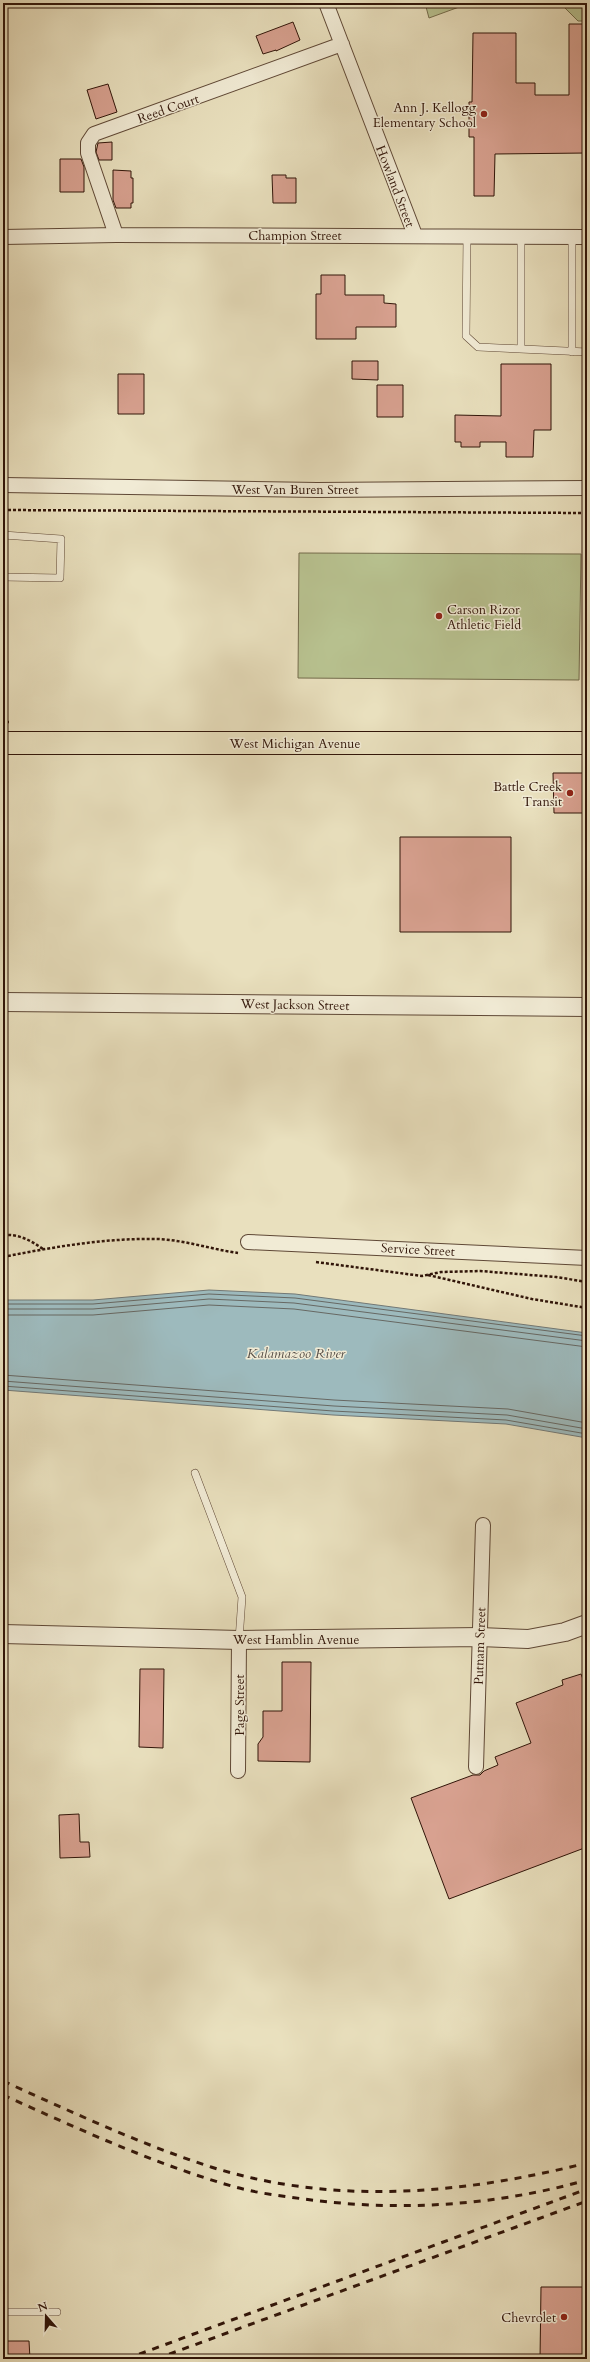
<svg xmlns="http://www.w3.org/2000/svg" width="590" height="2362" viewBox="0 0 590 2362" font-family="Cardo,serif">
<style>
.green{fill:#b8c290;stroke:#746c4c}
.water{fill:#9dbabd;stroke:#727875}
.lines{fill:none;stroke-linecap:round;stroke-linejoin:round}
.shore{stroke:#676863;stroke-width:1}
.building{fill:#d8a190;stroke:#311509}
.service-casing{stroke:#5f4836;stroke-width:8}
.minor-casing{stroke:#5f4836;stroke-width:16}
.tertiary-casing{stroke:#5f4836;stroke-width:20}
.trunk-casing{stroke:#311509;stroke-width:24}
.path{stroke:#311509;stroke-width:2.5;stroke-dasharray:3 2;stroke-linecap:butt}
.service{stroke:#f1ebd5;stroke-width:7}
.minor{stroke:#f1ebd5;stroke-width:14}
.tertiary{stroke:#f1ebd5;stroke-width:18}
.trunk{stroke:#e9e0be;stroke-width:22}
.rail{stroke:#311509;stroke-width:3;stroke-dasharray:7 7;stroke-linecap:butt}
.poi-dot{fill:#8f2418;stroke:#f1ebd5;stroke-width:1.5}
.labels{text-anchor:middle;stroke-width:3;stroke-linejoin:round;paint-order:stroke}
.poi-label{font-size:13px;fill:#311509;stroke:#f1ebd5;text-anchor:end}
.street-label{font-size:13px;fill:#311509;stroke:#f1ebd5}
.water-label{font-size:14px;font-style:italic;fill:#574f48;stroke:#f1ebd5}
</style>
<rect width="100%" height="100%" fill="#e9e0be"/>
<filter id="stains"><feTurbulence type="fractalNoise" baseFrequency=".005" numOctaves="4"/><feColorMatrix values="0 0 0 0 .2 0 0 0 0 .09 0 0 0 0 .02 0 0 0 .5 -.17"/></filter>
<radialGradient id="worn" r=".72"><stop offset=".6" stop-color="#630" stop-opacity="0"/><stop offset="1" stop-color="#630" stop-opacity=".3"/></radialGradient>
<path class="green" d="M425,3h45l-41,15z
M560,3h27v18h-9z
M299,553l282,1 -2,126 -281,-2z"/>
<path class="water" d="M209,1290l86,4 292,39v105l-81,-14 -173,-9 -330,-25v-90h90z"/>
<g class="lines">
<path class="shore" d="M3,1304h90l116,-10 86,4 292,38
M3,1309h90l116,-10 85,4 293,38
M3,1315h90l116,-10 85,4 293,38
M3,1375l331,25 174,9 79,14
M3,1381l331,25 173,9 80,14
M3,1386l330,25 173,9 81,14"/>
</g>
<path class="building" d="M293,22l7,18 -24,11v-1l-13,4 -7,-18z
M569,24h18v129l-92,1 -1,42h-20v-59h-5v-35h3l1,-69h43v50h19v12h34z
M108,84l9,28 -21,7 -9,-29z
M112,142v18h-13l-3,-8 2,-9z
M60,159h21l3,8v25h-24z
M113,170l18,1v7h2v25h-2v5h-15l-3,-8z
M272,175h14v3h10v25h-23z
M321,275h24v20h39v8l12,1v23h-40v12h-40v-45h5z
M352,361h26v19l-26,-1z
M501,364h50v66h-17l-1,27h-27v-15h-26v5h-19v-5h-6v-27l46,1z
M118,374h26v40h-26z
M377,385h26v32h-26z
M553,773h34v40h-33z
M400,837h111v95h-111z
M282,1662h29l-1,100 -52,-1v-17l5,-7v-26h19z
M140,1669h24l-1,79 -24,-1z
M581,1674l6,16v157l-138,52 -38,-101 62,-23h7l4,-4 14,-6 -3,-8 36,-14 -15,-40 47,-18 -1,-5z
M79,1814l1,28h9l1,15 -30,1 -1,-43z
M541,2287h46v72h-47z
M3,2341h26l1,18h-27z"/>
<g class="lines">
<g class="service-casing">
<path id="service" d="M467,236l-1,100 12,11 109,5
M521,349v-113
M572,352v-115
M3,535l58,4 -1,39 -57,-1
M195,1473l47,124 -3,43
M3,2312h54"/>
</g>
<g class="minor-casing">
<path id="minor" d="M326,3l89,232
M116,235l-28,-82v-10l6,-9 248,-90
M3,237l113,-2 471,2
M3,485l314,5 270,-2
M248,1242l339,16
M476,1767l7,-242
M238,1771l1,-131"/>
</g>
<g class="tertiary-casing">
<path id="tertiary" d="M3,1002l584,5
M3,1634l236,6 241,-3 48,2 37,-7 22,-8"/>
</g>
<g class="trunk-casing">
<path id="trunk" d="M3,743h584"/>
</g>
<path class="path" d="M3,510l584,3
M3,722h6
M3,1235c16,-1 27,5 40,14
M3,1257c50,-10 102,-19 154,-18 28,1 53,10 81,14
M316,1262l106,14 19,-4 39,-1 76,6 31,5
M428,1275l104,24 55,9"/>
<use href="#service" class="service"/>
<use href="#minor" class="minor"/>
<use href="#tertiary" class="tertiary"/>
<use href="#trunk" class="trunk"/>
<path class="rail" d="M3,2081c69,31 137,63 208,86 125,39 252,27 376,-4
M3,2095c76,34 151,69 232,92 22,6 46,9 69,12 94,13 191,7 283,-19
M126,2359l461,-170
M156,2359l431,-158"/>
</g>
<g class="poi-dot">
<circle cx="484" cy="114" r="4"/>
<circle cx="439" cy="616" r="4"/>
<circle cx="570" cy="793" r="4"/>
<circle cx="564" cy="2317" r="4"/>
</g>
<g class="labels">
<g class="poi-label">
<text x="476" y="112">Ann J. Kellogg<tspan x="476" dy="15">Elementary School</tspan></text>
<text x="447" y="614" text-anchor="start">Carson Rizor<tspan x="447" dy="15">Athletic Field</tspan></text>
<text x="562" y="791">Battle Creek<tspan x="562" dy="15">Transit</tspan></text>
<text x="556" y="2322">Chevrolet</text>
</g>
<g class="street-label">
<text transform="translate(168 108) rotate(-19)" y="5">Reed Court</text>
<text transform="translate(396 186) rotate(69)" y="5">Howland Street</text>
<text x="295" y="240">Champion Street</text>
<text x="295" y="494">West Van Buren Street</text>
<text x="295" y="748">West Michigan Avenue</text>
<text transform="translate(295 1004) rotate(1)" y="5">West Jackson Street</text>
<text transform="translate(418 1249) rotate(3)" y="5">Service Street</text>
<text x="296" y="1644">West Hamblin Avenue</text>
<text transform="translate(479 1646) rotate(-88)" y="5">Putnam Street</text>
<text transform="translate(239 1705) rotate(-90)" y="5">Page Street</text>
</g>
<g class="water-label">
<text x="296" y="1358">Kalamazoo River</text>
</g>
</g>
<rect width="590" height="2362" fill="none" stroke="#e9e0be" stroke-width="16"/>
<rect x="4" y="4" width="582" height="2354" fill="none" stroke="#311509" stroke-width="2"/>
<rect x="8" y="8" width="574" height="2346" fill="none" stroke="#311509"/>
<g transform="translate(46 2316) rotate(340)" stroke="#f1ebd5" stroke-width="3" paint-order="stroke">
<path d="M0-3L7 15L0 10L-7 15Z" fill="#311509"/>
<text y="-6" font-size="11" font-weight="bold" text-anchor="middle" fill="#311509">N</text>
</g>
<rect width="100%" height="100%" filter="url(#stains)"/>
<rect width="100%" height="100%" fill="url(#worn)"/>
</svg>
